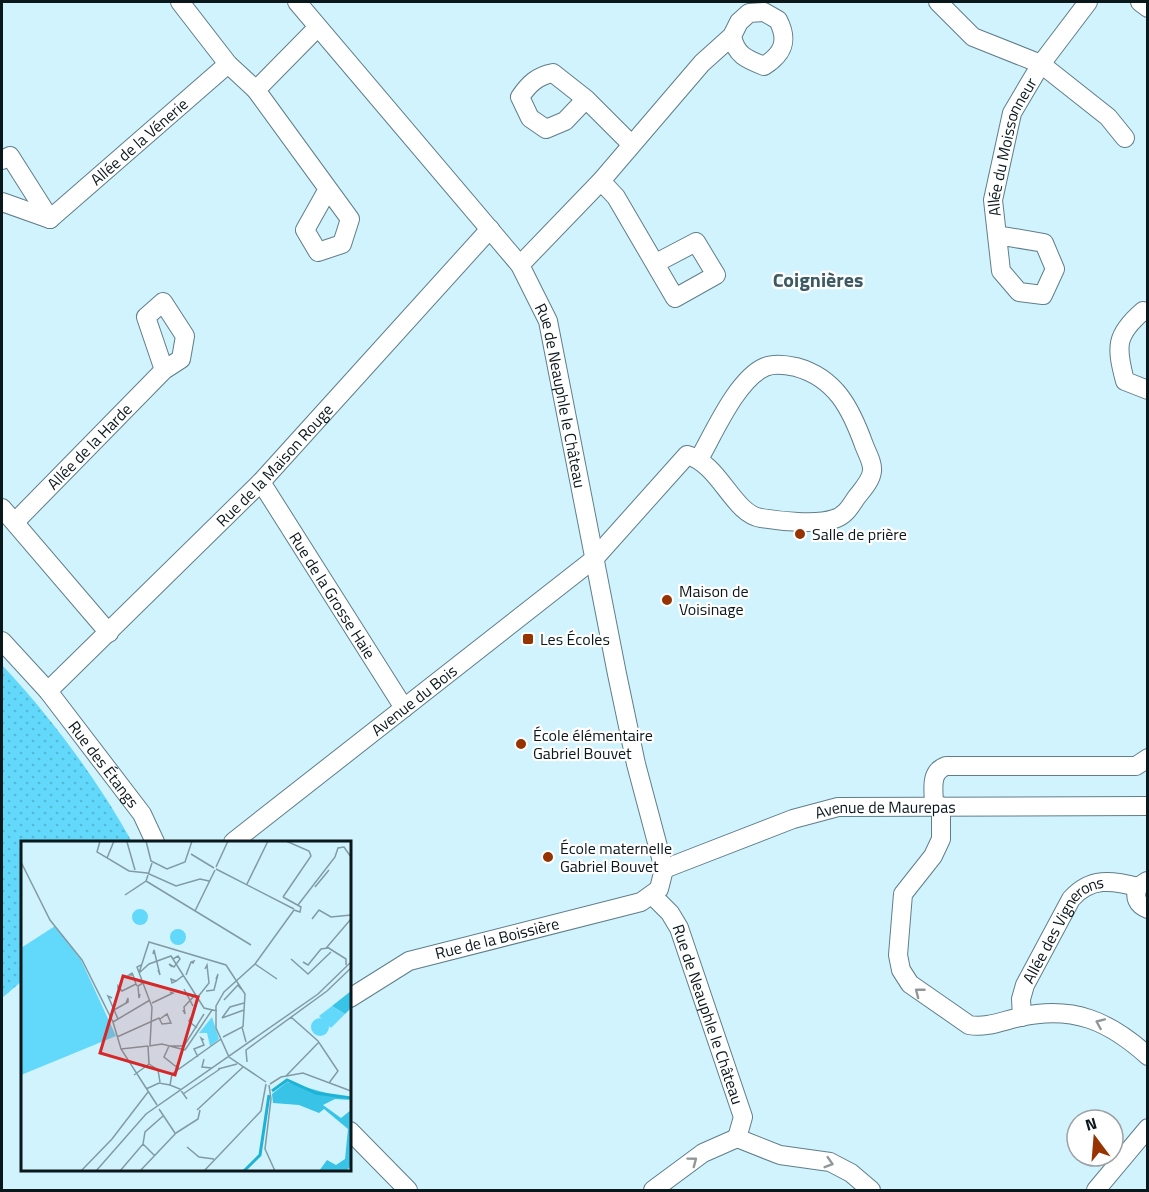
<svg xmlns="http://www.w3.org/2000/svg" width="1149" height="1192" viewBox="0 0 1149 1192" font-family="'Titillium Web',sans-serif">
<style>
.grass{fill:url(#grass-dots)}
.lines{fill:none;stroke-linecap:round;stroke-linejoin:round}
.minor-casing{stroke:#5f7e88;stroke-width:20}
.minor{stroke:#fff;stroke-width:18}
.oneway{stroke:#919798}
.poi-dot{fill:#973201;stroke:#fff;stroke-width:2}
.labels{text-anchor:middle;stroke-width:4.5;stroke-linejoin:round;paint-order:stroke}
.street-label{font-size:16px;fill:#0a171b;stroke:#fff}
.poi-label{font-size:16px;fill:#0a171b;stroke:#fff;text-anchor:start}
.quarter-label{font-size:20px;font-weight:bold;fill:#3c5a63;stroke:#fff}
.inset-river{fill:none;stroke:#1cb3d7;stroke-width:3}
.inset-road{fill:none;stroke:#819ba3;stroke-width:1.5}
.view{fill:#d62828;fill-opacity:0.15;stroke:#d62828;stroke-width:3}
.inset-edge{fill:none;stroke:#0a171b;stroke-width:3}
</style>
<defs>
<pattern id="grass-dots" width="8" height="8" patternUnits="userSpaceOnUse" patternTransform="scale(1.5)"><rect width="8" height="8" fill="#62d8fa"/><path d="M2 2h.1M6 6h.1" fill="none" stroke="#54b9d6" stroke-width="1.8" stroke-linecap="round"/></pattern>
</defs>
<rect width="100%" height="100%" fill="#d1f3fe"/>
<path class="grass" d="M2,665c49,52 95,114 130,177h-110v139l-20,17z"/>
<g class="lines">
<g class="minor-casing">
<g id="minor">
<path d="M180,2l48,62 28,26"/>
<path id="s1" d="M297,2l223,263 28,56 69,353 19,90 28,105 -5,20 -18,13 -232,59 -59,37"/>
<path d="M938,2l35,35 68,27 67,53 17,21"/>
<path d="M1140,2l8,6"/>
<path d="M317,28l-61,62 94,129 -8,25 -24,8 -13,-22 23,-41"/>
<path d="M586,99l-21,22 -19,8 -16,-11 -10,-21c9,-13 17,-21 33,-24l33,26 45,45"/>
<path d="M2,160l8,-4 40,63"/>
<path d="M601,181l15,16 59,101 41,-23 -20,-33 -40,21"/>
<path d="M2,202l48,17"/>
<path id="s2" d="M50,219l178,-155"/>
<path id="s3" d="M997,235l47,8 11,26 -12,26 -24,-3 -18,-21 -8,-71 19,-87 29,-49 47,-62"/>
<path d="M520,265l81,-84 101,-118 30,-27 7,-14 10,-9 15,-1 14,8c11,21 5,34 -14,46 -18,-7 -28,-11 -32,-30"/>
<path d="M1148,312l-5,-1c-28,24 -27,36 -18,70l23,9"/>
<path id="s4" d="M261,482l143,226"/>
<path d="M2,508l107,125"/>
<path id="s5" d="M15,522l149,-152 17,-11 4,-23 -22,-34 -17,15 18,53"/>
<path id="s6" d="M2,641l46,50 94,123 13,28"/>
<path id="s7" d="M48,691l213,-209 229,-253"/>
<path d="M934,806c0,-16 -5,-34 12,-40h190l12,-8"/>
<path d="M941,806v33l-8,17 -30,38 -5,61 3,15 9,14 59,41c18,3 33,-4 51,-8 53,-12 89,4 128,39"/>
<path id="s8" d="M233,842l361,-283 93,-104c33,9 46,59 74,63 18,3 56,7 73,1 11,-3 16,-12 22,-21 6,-8 15,-17 16,-27 1,-8 -5,-18 -8,-26 -13,-36 -28,-67 -68,-78 -9,-2 -22,-4 -31,0 -28,12 -51,66 -66,92"/>
<path id="s9" d="M664,869l129,-50 45,-12 310,-1"/>
<path d="M1147,881l-9,6c-4,10 -1,18 10,22"/>
<path id="s10" d="M652,895l18,18 9,15 64,189 -6,21"/>
<path id="s11" d="M1022,1017l-1,-18 4,-14 46,-86c19,-22 41,-19 67,-12"/>
<path d="M350,1131l58,59"/>
<path d="M737,1138l43,17 50,7 21,11 20,17"/>
<path d="M653,1190l50,-37 34,-15"/>
<path d="M1096,1190l52,-62"/>
</g>
</g>
<use href="#minor" class="minor"/>
</g>
<defs><path id="oneway-chevron" d="M-2-3.5L2.5 0L-2 3.5" fill="none" stroke-width="1.6" stroke-linecap="round" stroke-linejoin="round" transform="scale(1.5)"/></defs>
<g class="oneway">
<use href="#oneway-chevron" transform="translate(919 992) rotate(-142)"/>
<use href="#oneway-chevron" transform="translate(1100 1023) rotate(-157)"/>
<use href="#oneway-chevron" transform="translate(693 1161) rotate(-37)"/>
<use href="#oneway-chevron" transform="translate(829 1163) rotate(17)"/>
</g>
<g class="poi-dot">
<circle cx="800" cy="534" r="6"/>
<circle cx="667" cy="600" r="6"/>
<rect x="522" y="633" width="12" height="12" rx="3"/>
<circle cx="521" cy="744" r="6"/>
<circle cx="548" cy="857" r="6"/>
</g>
<g class="labels">
<g class="street-label">
<text dy="6" stroke="none"><textPath href="#s2" startOffset="118">Allée de la Vénerie</textPath></text>
<text dy="6" stroke="none"><textPath href="#s3" startOffset="284">Allée du Moissonneur</textPath></text>
<text dy="6" stroke="none"><textPath href="#s1" startOffset="483">Rue de Neauphle le Château</textPath></text>
<text dy="6" stroke="none"><textPath href="#s5" startOffset="106">Allée de la Harde</textPath></text>
<text dy="6" stroke="none"><textPath href="#s7" startOffset="320">Rue de la Maison Rouge</textPath></text>
<text dy="6" stroke="none"><textPath href="#s4" startOffset="134">Rue de la Grosse Haie</textPath></text>
<text dy="6" stroke="none"><textPath href="#s8" startOffset="230">Avenue du Bois</textPath></text>
<text dy="6" stroke="none"><textPath href="#s6" startOffset="160">Rue des Étangs</textPath></text>
<text dy="6" stroke="none"><textPath href="#s9" startOffset="232">Avenue de Maurepas</textPath></text>
<text dy="6" stroke="none"><textPath href="#s11" startOffset="102">Allée des Vignerons</textPath></text>
<text transform="translate(497 938) rotate(-14)" y="6">Rue de la Boissière</text>
<text dy="6" stroke="none"><textPath href="#s10" startOffset="134">Rue de Neauphle le Château</textPath></text>
</g>
<g class="poi-label">
<text x="812" y="540">Salle de prière</text>
<text x="679" y="597">Maison de<tspan x="679" dy="18">Voisinage</tspan></text>
<text x="540" y="645">Les Écoles</text>
<text x="533" y="741">École élémentaire<tspan x="533" dy="18">Gabriel Bouvet</tspan></text>
<text x="560" y="854">École maternelle<tspan x="560" dy="18">Gabriel Bouvet</tspan></text>
</g>
<g class="quarter-label">
<text x="818" y="287">Coignières</text>
</g>
</g>
<g transform="translate(21 841)">
<rect width="330" height="330" fill="#d1f3fe"/>
<path d="M34,85l26,34 35,76 -95,39v-127z" fill="#62d8fa"/>
<path d="M330,150v17l-6,6 -13,-8zM266,241l64,18 -16,-1 -12,6 18,13 10,-8v56l-5,5h-27l8,-11 9,5 9,-6 3,-30 -24,-20 -5,4 -20,-8 -26,-2 -1,-9z" fill="#38c3e7"/>
<path d="M290 186a9 9 0 1 1 18 0a9 9 0 1 1-18 0Z" fill="#62d8fa"/>
<path d="M191,176l7,22 -9,7 -3,-13h-8z" fill="#62d8fa"/>
<path d="M311,165l13,8 -14,14 -12,-12z" fill="#62d8fa"/>
<path d="M111 76a8 8 0 1 1 16 0a8 8 0 1 1-16 0ZM149 96a8 8 0 1 1 16 0a8 8 0 1 1-16 0Z" fill="#62d8fa"/>
<path class="inset-river" d="M251,250l15,-11 29,13 35,5M223,330l16,-16 9,-60"/>
<path class="inset-road" d="M79,0l-3,11 32,19 18,2 29,13 24,-7 9,2M125,0l5,20 16,8 18,-7 7,-21M106,1l8,28M170,13l23,14M86,17l7,-17M0,21l29,58 32,40 31,62 8,27 36,56M195,26l12,-26M195,28l78,40M125,40l105,64M226,43l21,-43M294,46l14,-17M104,54l21,-14 6,-18M262,56l28,-41 -2,-5 -23,-10M262,56l18,10 -1,5 -6,-2M277,64l37,-48 3,-9 6,-1 7,10M174,70l20,-41M291,78l7,-9 12,7 20,-2M132,113l1,-4 6,25 -2,-5M270,118l17,15 23,-22M282,121l5,3 13,-16 7,-1M234,123l22,15M120,124l-4,2 15,40 -2,38M325,124v-6l-19,-12 24,-28M151,126l-3,-3 5,3 6,-8 -2,-3 -5,3M118,132l10,-31 77,23 19,29 -2,33M118,132l10,-9 22,-8 33,52 13,3M112,134h-4l3,-2 1,2 3,9 1,2M165,134l5,-13 3,-1 -1,2 -2,-1M155,140l-5,-2 1,4 4,-2 8,-6M163,148l9,17M101,150l-4,-5v2l4,3 14,-7M185,150l8,-1 4,-16 -2,5M119,153l-1,4 -1,-12 5,-3M91,157l-4,-2 10,23M176,157l12,-15 -2,-18 -2,4M203,159l14,-15 3,4M131,162l21,-10 -3,-1M93,169l14,-8v-4l-2,5M162,169l2,4 -1,-7 11,-12M270,176l27,24 20,30 -9,12M201,177l8,-11 14,-4M201,177l22,-8M92,181l37,-22M170,182v-6l-2,4 2,2 6,5M96,196l42,-19 3,6 9,-1 -4,-9 -7,5M202,196l19,-10 4,15M127,205l1,18M128,205l13,-2 23,6M147,205h16l20,-32M148,205l-5,11 15,12M100,208l27,-3M164,209l27,-40M177,216l-4,-8 10,-4 -3,-7 3,2M183,218l-2,8 10,1M226,221l-1,-12 81,-59 24,-23M128,223l9,6 2,12M197,228l19,-5M113,234l15,-11M265,235l33,-34M245,241l-37,-25 -13,-29v-22l8,-14 31,-28 39,-54M249,243l11,-7 22,-4 48,18M149,244l2,-11 49,-35M248,244l2,14 -6,50 10,22M125,248l13,-6 11,2 10,4 7,10M162,253l37,-25M138,268l16,24M176,269l46,-43M155,292l22,-14 2,-9M122,303l2,-12 18,-16M166,306l12,10 15,2M60,330l31,-32 36,-47M75,330l50,-57 172,-120 33,-32M99,330l23,-27 12,12M119,330l36,-38M183,330l57,-60 5,-27"/>
<path class="view" d="M102,135l75,21 -23,78 -75,-22z"/>
<rect width="330" height="330" class="inset-edge"/>
</g>
<rect width="1149" height="1192" fill="none" stroke="#0a171b" stroke-width="6"/>
<g transform="translate(1095 1138) rotate(344)"><circle r="28" fill="#ffffff" stroke="#9da2a4" stroke-width="1.5"/>
<path d="M0-4.5L10 22L0 15L-10 22Z" fill="#973201"/>
<text y="-9" font-size="16" font-weight="bold" text-anchor="middle" fill="#0a171b">N</text>
</g>
</svg>
